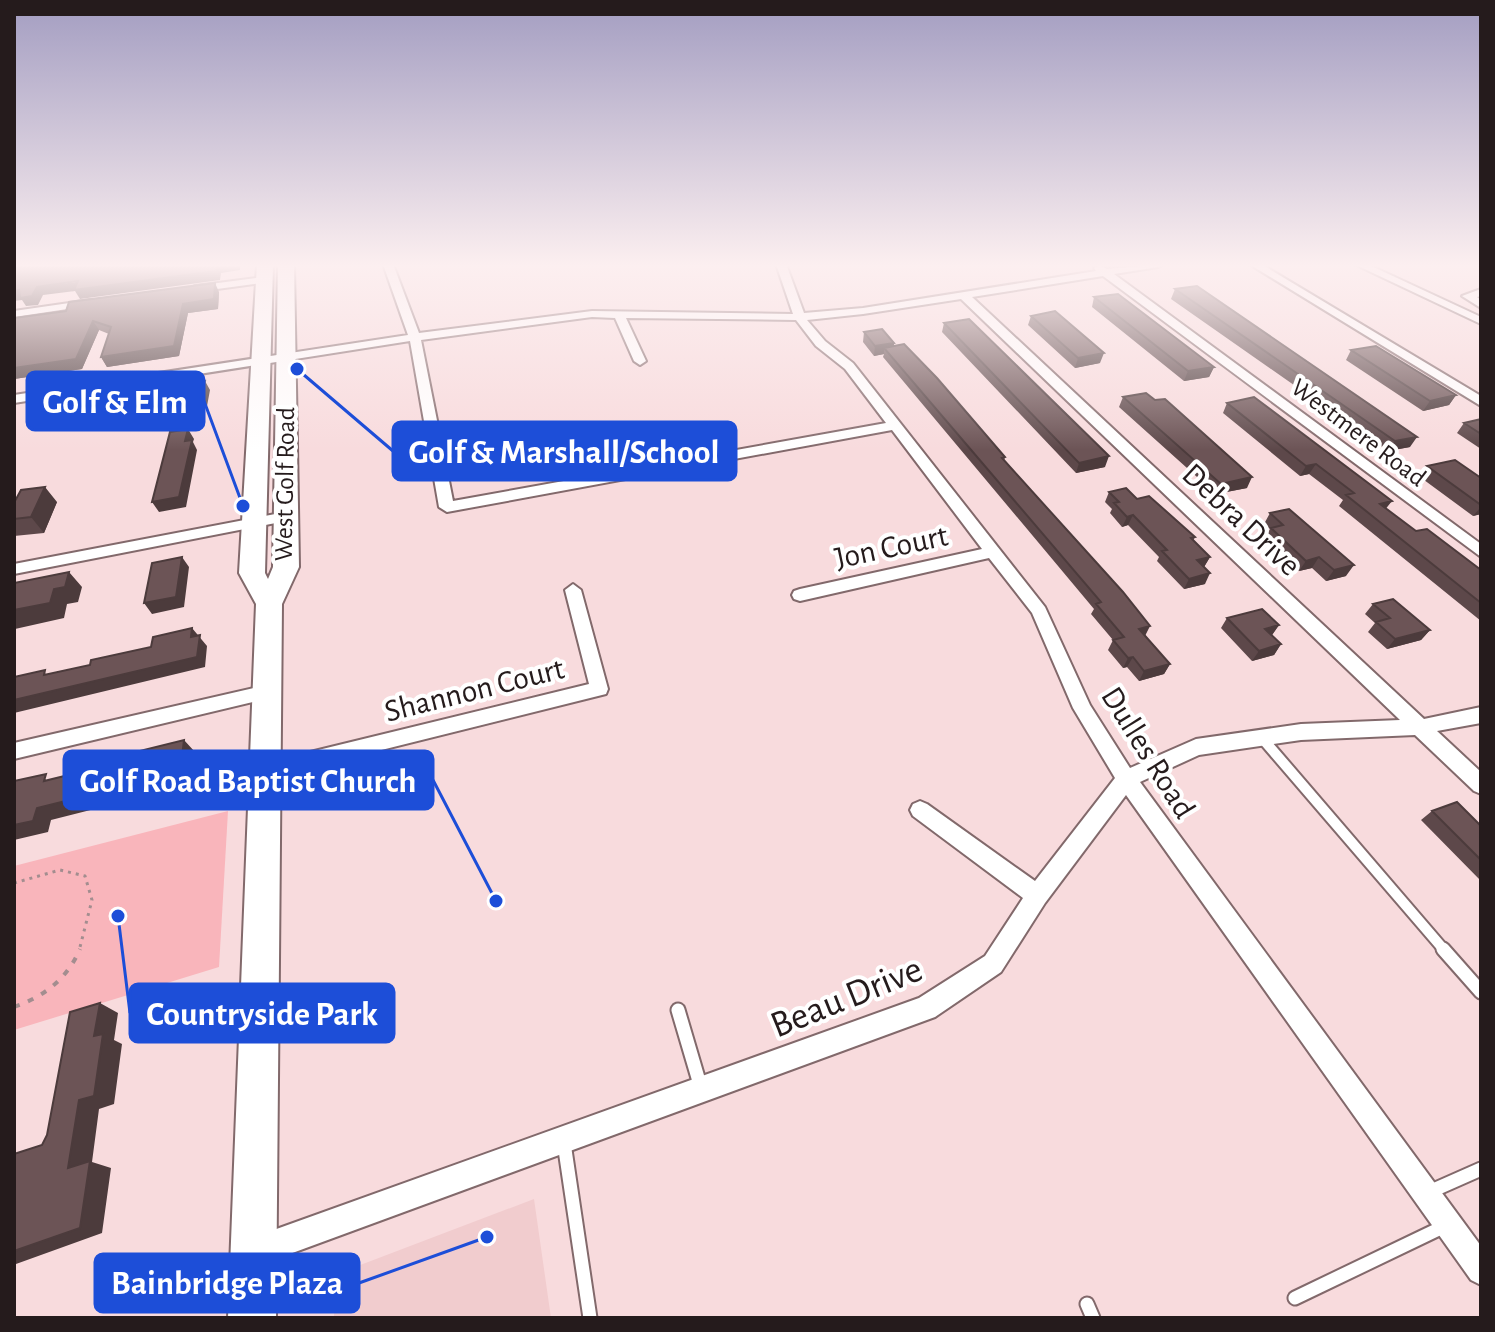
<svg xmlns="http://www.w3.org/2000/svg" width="1495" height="1332" viewBox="0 0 1495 1332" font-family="'Alegreya Sans',sans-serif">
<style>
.built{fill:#f1ccce}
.green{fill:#f9b5bb}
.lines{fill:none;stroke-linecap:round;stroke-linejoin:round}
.lane-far1-casing{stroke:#82696b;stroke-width:14}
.lane-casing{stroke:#82696b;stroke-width:17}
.street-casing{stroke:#82696b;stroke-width:4}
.primary-casing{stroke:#82696b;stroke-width:4}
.path-far1{stroke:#a38d8f;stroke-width:3;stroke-dasharray:3 5;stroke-linecap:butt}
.path{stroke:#a38d8f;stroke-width:4;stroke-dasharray:6 9;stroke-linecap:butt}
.lane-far1{stroke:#fff;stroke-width:10}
.lane{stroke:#fff;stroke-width:13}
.street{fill:#fff;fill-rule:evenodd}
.primary{fill:#fff;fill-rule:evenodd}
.wall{fill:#5d484a}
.shaded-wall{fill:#4c3b3c}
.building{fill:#6c5456;stroke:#4c3b3c;stroke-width:2}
.labels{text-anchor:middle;stroke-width:8;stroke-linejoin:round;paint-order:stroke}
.far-street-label{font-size:26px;fill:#251b1c;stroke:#fff}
.street-label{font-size:32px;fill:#251b1c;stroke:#fff}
.near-street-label{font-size:38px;fill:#251b1c;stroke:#fff}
.leader{fill:none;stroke:#1d4ed8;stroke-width:3}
.callout-dot{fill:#1d4ed8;stroke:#fff;stroke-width:3}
.callout{fill:#1d4ed8;stroke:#1d4ed8;stroke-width:3}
.callout-label{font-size:34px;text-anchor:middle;font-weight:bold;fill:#fff}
</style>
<rect width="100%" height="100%" fill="#f8dbdd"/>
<path class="built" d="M534,1199l17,119h-217v-43z"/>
<path class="green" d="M228,811l-9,156 -205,63v-164z"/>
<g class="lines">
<g class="lane-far1-casing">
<path id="lane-far1" d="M1262,738l183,213"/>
</g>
<g class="lane-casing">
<path id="lane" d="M1443,949l38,43
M678,1010l23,78
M564,1143l26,175
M1429,1192l52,-23
M1295,1298l150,-72
M1087,1304l6,14"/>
</g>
<g class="street-casing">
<path id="street" d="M383,264h10l26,69 173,-22 201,3 -17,-50h10l18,49 59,-5 233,-37 -2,-3 5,-3 8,4 56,-5 -5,3 -44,7 367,270v13l-378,-281 -131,21 452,422 57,-12v16l-44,8 44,41v22l-7,-3 -59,-56 -114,5 -102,15 -59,27 341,464v39l-10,-5 -345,-485 -81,108 -44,69 -66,45 -678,249 -10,-5 -5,-10 5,-10 10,-5 662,-238 66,-42 38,-58 -110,-82 -3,-6 3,-6 7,-3 7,3 108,77 80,-103 -42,-70 -41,-95 -43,-55 -189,43 -6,-2 -2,-4 2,-4 6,-2 182,-40 -90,-119 -445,82 -8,-5 -29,-166 -396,62v-8l394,-60zM961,299l439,421 -99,4 -105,15 -66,29 -40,-63 -45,-98 -192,-244 -28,-22 -18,-21 56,-6zM592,317l23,1 19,43 6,4 6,-4 -20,-43 170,2 20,26 29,23 41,54 -433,78 -32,-161z
M1249,264h12l220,132v10z
M1354,264h13l114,53v7z
M264,277l4,1v4l-73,10 -5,-3 5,-3z
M1481,289v7l-4,1 4,3v8l-19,-12z
M90,300l6,3 -2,2 -80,12v-6z
M286,512l5,2v6l-277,54v-10z
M573,584l8,6 27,99 -2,5 -341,85 -7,-2 -3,-6 3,-6 7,-2 324,-79 -24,-94z
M267,685l7,2 2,5 -2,5 -260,62v-16z"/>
</g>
<g class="primary-casing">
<path id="primary" d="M257,264h16l-8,309 3,6 5,-12 5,-303h16l5,303 -17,37 -6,714h-48l28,-714 -17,-31z"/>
</g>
<path class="path-far1" d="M14,883l46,-13 25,6 7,24 -13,51"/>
<path class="path" d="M14,1007c31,-11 53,-28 66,-58"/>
<use href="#lane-far1" class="lane-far1"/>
<use href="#lane" class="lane"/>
<use href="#street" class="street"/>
<use href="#primary" class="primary"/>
</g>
<path class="wall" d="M1175,289l235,158 -22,4 -217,-152z
M219,292l-1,17 -30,4 -9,43 -72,11 -6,-10 8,-23 -10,-4 -17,39 -68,10v-61z
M1094,297l120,70 -5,10 -25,4 -92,-74z
M1031,316l69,47 -25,5 -47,-43z
M944,323l161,144 -29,6 -134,-141z
M864,332l30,11v3l111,111 -1,4 141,174 25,29 -6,10 -25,7 -12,-14 -4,1 -15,-18 5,-10 -22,-26 3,-5 -211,-252 1,-3 -10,2 -11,-14z
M1351,350l105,45 -7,10 -26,6 -77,-51z
M1123,397l124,91 -31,6 -97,-87z
M1227,403l159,106 30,22 65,39v51l-142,-115 4,-6 -34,-26 -9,2 -77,-63z
M1481,419v30l-24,-16 7,-10z
M1427,466l54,12v36l-8,2 -53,-39z
M1109,492l28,7 58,38 -2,4 17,16 -6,10 1,17 -21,5 -27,-28 2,-4 -31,-32 -6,2 -12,-14 2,-4 -7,-7z
M14,502h43l-13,31 -30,3z
M1270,513l76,63 -20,5 -14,-13 -13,3 -34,-33 5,-9 -6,-5z
M1373,604l57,26 -9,10 -34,9 -19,-17 7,-9 -10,-9z
M1227,618l52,7 -7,10 9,9 -7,11 -22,6 -31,-33z
M1432,811l49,15v55l-60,-61z"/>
<path class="shaded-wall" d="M217,264h23v6l-19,3 -1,7 -140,19 -5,-8 -32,4 -5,10 -12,1 -4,-6 -8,1v-10l23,-4z
M215,283l4,9 -1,17 -30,4 -9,43 -72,11 -6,-10z
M93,321l6,9 -17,39 -68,10v-11z
M894,343l-1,10 -9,-5v6l-10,2 1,-10z
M1104,353l-4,10 -25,5 3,-10z
M1214,367l-5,10 -25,4 4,-10z
M205,381l5,9 -3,16 -17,3 -6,-10z
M1456,395l-7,10 -26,6 7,-10z
M188,429l6,10 -1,3 4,8 -11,57 -27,5 -7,-10 33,-61z
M1417,437l-7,10 -22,4 7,-10z
M1109,456l-4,11 -29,6 3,-10z
M1316,464l-7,10 -9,2 6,-10z
M1252,477l-5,11 -31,6 5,-10z
M45,487l12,15 -13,31 -13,-16z
M1392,501l-8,10 -4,-7z
M1481,507v7l-8,2z
M1133,515l-5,10 -6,2 5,-10z
M182,557l7,10 -5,40 -32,7 -8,-11z
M1210,557l-6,10 -7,-7z
M1319,557l-7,11 -13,3 7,-10z
M1354,565l-8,11 -20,5 8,-11z
M69,572l13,15 -4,15 -11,2 -3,14 -49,11 -1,-19 40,-21z
M1210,573l-5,11 -21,5 5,-10z
M1279,625l-7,10 -7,-6z
M1150,626l-5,10 -6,-7z
M192,628l15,18 -2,21 -191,46v-13l177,-63z
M1430,630l-9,10 -34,9 8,-10z
M1281,644l-7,11 -22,6 7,-10z
M1133,657l-6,10 -4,1 5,-10z
M1170,664l-6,10 -25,7 5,-10z
M184,740l11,12 -4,25 -64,16 -1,8 -75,19 -3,12 -34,8v-15l23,-17 78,-27z
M100,1003l18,10 -4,27 8,4 -8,60 -15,5 -7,53 19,6 -9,65 -86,31 -2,-1v-12l54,-83 11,-68 15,-64z"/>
<path class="building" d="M14,264h205h-2l-1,7 -142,19 4,-9 -41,6 -5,9 -12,2 -1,-8 -5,1z
M215,283l-1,16 -31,5 -9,42 -73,11 10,-30 -18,-6 -17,38 -62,9v-50l52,-7 3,-9z
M1197,286l220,151 -22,4 -220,-152z
M1118,294l96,73 -26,4 -94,-74z
M1055,311l49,42 -26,5 -47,-42z
M969,319l140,137 -30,7 -135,-140z
M882,329l12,14 -19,3 -11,-14z
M904,344l33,34 68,79 -3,1 121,134 27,34 -11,3 31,35 -26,7 -11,-14 -5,1 -15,-18 11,-3 -28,-33 5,-2 -217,-254z
M1376,346l80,49 -26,6 -79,-51z
M205,381l-3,15 -18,3 2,-16z
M1146,393l9,7 10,-1 87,78 -31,7 -98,-87z
M1254,397l138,104 -12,3 36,27 11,-2 54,41v33l-135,-108 8,-2 -38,-29 -10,2 -79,-63z
M1481,419v15l-17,-11z
M188,429l-3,12 7,-1 -13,57 -27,5 18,-70z
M1455,460l26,18v27l-54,-39z
M45,487l-14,30 -17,2v-17l1,-1 6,-11z
M1126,488l11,11 12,-3 46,41 -4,1 19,19 -13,3 13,13 -21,6 -27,-28 5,-1 -34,-35 -6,2 -13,-14 5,-1 -10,-10z
M1289,509l65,56 -20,5 -15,-13 -13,4 -35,-33 12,-3 -13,-12z
M182,557l-6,40 -32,6 8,-40z
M69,572l-4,15 -11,2 -4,14 -36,7v-27z
M1393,599l37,31 -35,9 -19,-17 14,-4 -17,-14z
M1262,609l17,16 -14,4 16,15 -22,7 -32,-33z
M192,628l-1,9 9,-2 -3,22 -183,43v-23l31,-7 -1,5 46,-10 1,-5 60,-13 2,-10z
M184,740l-3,25 -66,16 -1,8 -77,19 -4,13 -19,4v-44l32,-7 -2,7 41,-10 2,-7z
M1457,802l24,24v34l-49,-49z
M100,1003l-6,33 9,-2 -9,62 -15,4 -11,68 22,-7 -10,67 -66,23v-97l28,-9 5,-10 23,-123z"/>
<linearGradient id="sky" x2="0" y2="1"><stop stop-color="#a39dc1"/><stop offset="0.59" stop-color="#fceff0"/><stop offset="1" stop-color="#fceff0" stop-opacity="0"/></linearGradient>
<rect width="1495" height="450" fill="url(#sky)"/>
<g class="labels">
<g class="far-street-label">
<text transform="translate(1359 432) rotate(37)" y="9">Westmere Road</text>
<text transform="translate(284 484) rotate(-89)" y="9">West Golf Road</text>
</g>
<g class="street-label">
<text transform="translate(1242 519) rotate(43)" y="11">Debra Drive</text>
<text transform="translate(891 546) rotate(-12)" y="11">Jon Court</text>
<text transform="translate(474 689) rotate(-14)" y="11">Shannon Court</text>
<text transform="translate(1149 752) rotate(58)" y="11">Dulles Road</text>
</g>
<g class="near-street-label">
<text transform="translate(846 996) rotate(-22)" y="13">Beau Drive</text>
</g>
</g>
<path class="leader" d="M243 506L204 401M297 369L393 451M496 901L433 780M118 916L130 1013M487 1237L359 1283"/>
<g class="callout-dot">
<circle cx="243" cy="506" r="8"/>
<circle cx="297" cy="369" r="8"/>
<circle cx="496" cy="901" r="8"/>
<circle cx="118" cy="916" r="8"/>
<circle cx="487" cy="1237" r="8"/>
</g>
<g class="callout">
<rect x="27" y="372" width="177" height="58" rx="8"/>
<rect x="393" y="422" width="343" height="58" rx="8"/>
<rect x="64" y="751" width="369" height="58" rx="8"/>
<rect x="130" y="984" width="264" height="58" rx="8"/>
<rect x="95" y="1254" width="264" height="58" rx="8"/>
</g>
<g class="callout-label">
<text x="115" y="413">Golf &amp; Elm</text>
<text x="564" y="463">Golf &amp; Marshall/School</text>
<text x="248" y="792">Golf Road Baptist Church</text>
<text x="262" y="1025">Countryside Park</text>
<text x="227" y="1294">Bainbridge Plaza</text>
</g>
<rect width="1495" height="1332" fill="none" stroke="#251b1c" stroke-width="32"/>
</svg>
